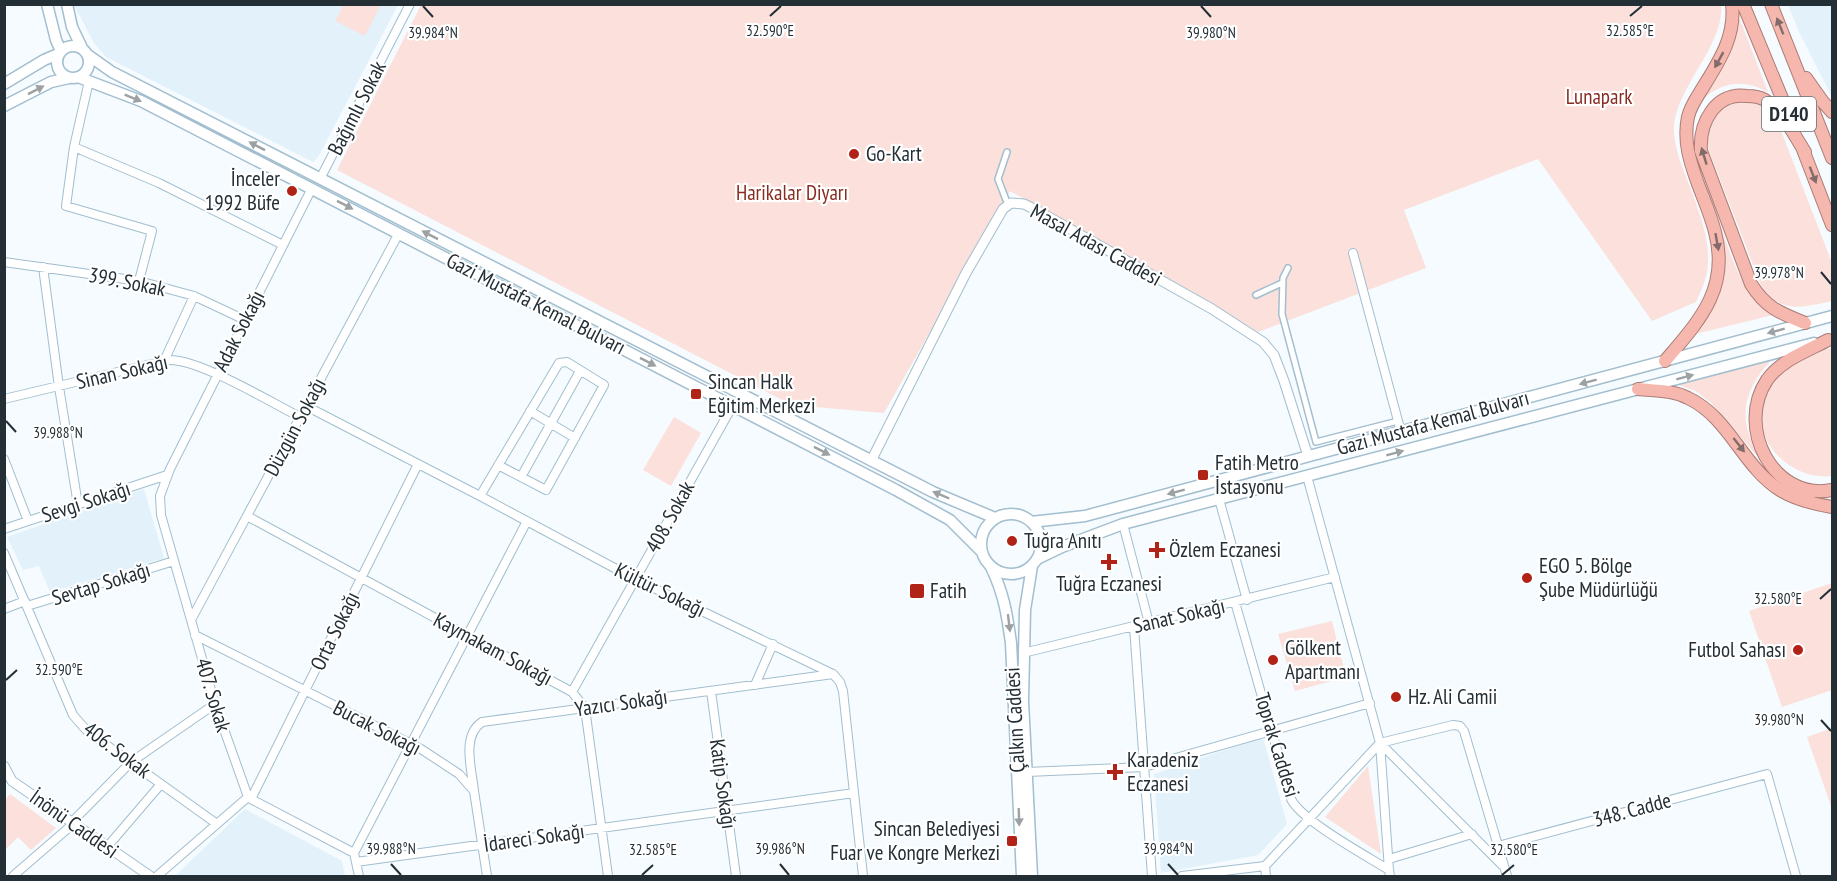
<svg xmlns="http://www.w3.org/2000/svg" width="1837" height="881" font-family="'PT Sans Narrow',sans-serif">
	<rect width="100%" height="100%" fill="#f5fbfe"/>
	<path fill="#e2f1fa" d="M74,5H398L318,157L313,162L106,57L94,43Z
		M1788,5H1832V97L1800,34Z
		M144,489L164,558L50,592L39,566L23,570L7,537Z
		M1260,738L1264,741L1287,824L1258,855L1161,873L1154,774Z
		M245,809L342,861L345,876H175Z"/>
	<path fill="#fbe0db" d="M344,4L381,5L365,36L335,21Z
		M421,5H1721C1725,47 1671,91 1674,133C1675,150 1682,166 1688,182C1699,212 1715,248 1705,280C1703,287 1699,295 1696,302L1652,321L1538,159L1404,210L1426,268L1258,332L1010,191L884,413L792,405L337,170Z
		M1737,12L1768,92C1745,79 1723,81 1703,99Z
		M1742,100C1763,103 1769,109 1780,128L1832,263V301C1804,307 1779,315 1761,285L1709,151C1704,123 1715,108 1742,100Z
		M1721,228C1733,261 1742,294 1773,315L1691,335C1722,294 1730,281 1721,228Z
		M1832,348V476C1785,482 1739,427 1770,384C1785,364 1808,353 1832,348Z
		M1774,357C1752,380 1737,407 1751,440C1754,448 1761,457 1765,465L1710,402L1696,391L1675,384Z
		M674,417L701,433L671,486L643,470Z
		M1832,583V690L1782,707L1749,611Z
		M1332,621L1346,677L1295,691L1278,634Z
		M1832,728V809L1807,737Z
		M1368,766L1381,854L1325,817Z
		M10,794L56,828L31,850L18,837L5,850V800Z"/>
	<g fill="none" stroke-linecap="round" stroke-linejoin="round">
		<g stroke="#a2becf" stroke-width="8">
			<path id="pedestrian" d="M1007,152L998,179L1008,205
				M1288,268L1283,278L1282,314L1316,442L1398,421
				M1256,295L1282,283"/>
		</g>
		<g stroke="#a2becf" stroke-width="10">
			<path id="minor" d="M89,81L74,147L159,183L283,245
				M74,147L66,206L152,231L139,281
				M320,179L410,4
				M1353,253L1401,432
				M4,262L139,281L194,296L245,320
				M43,267L59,387L78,505
				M164,361L194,296
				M4,399L168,360C198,358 270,402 300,417
				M306,406L480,496L635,579L833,674L840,682L843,691L863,876
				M530,411L575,438
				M4,459L28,521
				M1307,476L1380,743L1389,870
				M521,477L580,371
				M480,496L559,363L567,362L604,385L546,490L498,465
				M1219,499L1247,600
				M247,516L572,692L585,708L608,876
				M1123,524L1149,623
				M4,529L167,475
				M4,553L73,715L87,731L217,824
				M1235,602L1291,799C1302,821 1365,855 1389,870L1390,876
				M27,606L174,561
				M4,609L25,601
				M191,620L399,233
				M1134,627L1152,876
				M195,635L421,749L459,774L474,791L487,876
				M1023,653L1335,577
				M755,685L773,644
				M711,691L736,876
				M572,692L733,405
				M1380,743L1453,725L1460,726L1464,731L1507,876
				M1380,743L1502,865
				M1027,772L1144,767L1370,703
				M474,791C472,770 461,736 482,722L833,674
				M249,798L354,853
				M251,799L418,464
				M72,822L131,762L215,704
				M1498,846L1767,774L1796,876
				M107,847L161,784
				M1389,859L1472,834
				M356,862L854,793
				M13,876L73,824
				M157,876L248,797L215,704L161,515L160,496L170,469L312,188
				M359,876L354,853L527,521
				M1182,876L1265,866
				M1266,876L1265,866L1380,743"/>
		</g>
		<g stroke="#a2becf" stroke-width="11">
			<path id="tertiary" d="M871,461L966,273L1003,209L1011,203L1024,204L1038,211L1212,309L1263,342L1274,355L1284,381L1308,456
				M4,766L12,781L150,876"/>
		</g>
		<g stroke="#a2becf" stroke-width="13">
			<path id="secondary" d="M47,4L56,40L61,51
				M67,4L72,27L82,48
				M57 62a16 16 0 1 1 32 0a16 16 0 1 1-32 0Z
				M88,55L112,72L933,492L995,518
				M78,77L141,101L896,490L950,520L981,551
				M4,84L44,60L58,54
				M4,106L51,82L69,78
				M981 544a30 30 0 1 1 60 0a30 30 0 1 1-60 0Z
				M1031,522L1085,516L1832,316
				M1037,559L1062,547L1123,524L1814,343
				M1032,566L1025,610L1023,701L1032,876
				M991,567C1004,594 1007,614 1011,643L1022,876"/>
		</g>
		<g stroke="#ab7c76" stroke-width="14">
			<path id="trunk" d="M1743,4L1793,125
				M1771,4L1832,158
				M1806,78L1823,102L1832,112
				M1802,147L1832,225
				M1805,152C1794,135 1783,111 1765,100C1760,97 1754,96 1747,96C1715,92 1699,123 1701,151L1751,284C1766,308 1780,313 1805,323
				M1828,340C1807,351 1781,360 1767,380C1735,428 1774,501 1832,490
				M1665,361C1699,321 1730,289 1715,232C1711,216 1704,200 1698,184C1690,162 1683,141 1688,117C1690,107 1697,97 1702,89C1718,63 1736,37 1732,4
				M1638,389C1655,391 1673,390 1688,398C1729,417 1743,467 1780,490C1796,500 1814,504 1832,507"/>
		</g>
		<use href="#pedestrian" stroke="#fff" stroke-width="5"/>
		<use href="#minor" stroke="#fff" stroke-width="8"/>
		<use href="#tertiary" stroke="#fff" stroke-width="9"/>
		<use href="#secondary" stroke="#fff" stroke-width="10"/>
		<use href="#trunk" stroke="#f6b8ae" stroke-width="12"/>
	</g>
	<defs><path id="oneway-solid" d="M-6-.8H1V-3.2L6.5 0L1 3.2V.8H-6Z" transform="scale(1.5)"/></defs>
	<g fill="#826c6b">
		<use href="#oneway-solid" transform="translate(1780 26) rotate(-112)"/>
		<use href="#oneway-solid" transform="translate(1719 60) rotate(119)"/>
		<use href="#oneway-solid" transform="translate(1704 156) rotate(-107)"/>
		<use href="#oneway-solid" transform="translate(1813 175) rotate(69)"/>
		<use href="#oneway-solid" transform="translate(1717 242) rotate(80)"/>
		<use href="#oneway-solid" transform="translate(1739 445) rotate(52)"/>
	</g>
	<g fill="#9ca1a4">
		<use href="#oneway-solid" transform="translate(36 90) rotate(-27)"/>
		<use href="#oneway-solid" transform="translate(133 98) rotate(22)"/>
		<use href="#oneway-solid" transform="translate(257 146) rotate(-153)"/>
		<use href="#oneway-solid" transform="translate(345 205) rotate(27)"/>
		<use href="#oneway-solid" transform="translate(430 235) rotate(-153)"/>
		<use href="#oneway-solid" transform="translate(1776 331) rotate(165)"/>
		<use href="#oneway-solid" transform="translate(648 362) rotate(27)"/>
		<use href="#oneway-solid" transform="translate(1685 377) rotate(-15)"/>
		<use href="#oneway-solid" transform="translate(1588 382) rotate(165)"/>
		<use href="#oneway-solid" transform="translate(822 451) rotate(27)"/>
		<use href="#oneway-solid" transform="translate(1395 453) rotate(-15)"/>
		<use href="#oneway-solid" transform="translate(1176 492) rotate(165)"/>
		<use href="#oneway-solid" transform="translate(941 495) rotate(-157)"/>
		<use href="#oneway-solid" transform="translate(1009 623) rotate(83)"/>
		<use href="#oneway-solid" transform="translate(1019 817) rotate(88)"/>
	</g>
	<path fill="none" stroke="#232e35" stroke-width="2" d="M423,6L433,17M1201,6L1211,17M770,16L781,6M1630,16L1642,6M1821,272L1831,284M6,421L16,432M1820,599L1831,589M6,680L17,670M1821,720L1831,731M391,864L401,875M780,864L789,875M1168,864L1178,875M642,875L653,865M1502,875L1514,865"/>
	<g fill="#b12217" stroke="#fff" stroke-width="2">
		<circle cx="854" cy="154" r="6"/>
		<circle cx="292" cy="191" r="6"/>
		<rect x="690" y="388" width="12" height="12" rx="3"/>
		<rect x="1197" y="469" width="12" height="12" rx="3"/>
		<circle cx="1012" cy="541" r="6"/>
		<path d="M1154 541h6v6h6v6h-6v6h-6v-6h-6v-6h6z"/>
		<path d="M1106 553h6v6h6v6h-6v6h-6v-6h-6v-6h6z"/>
		<circle cx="1527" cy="578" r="6"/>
		<rect x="909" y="583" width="16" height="16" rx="3"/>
		<circle cx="1798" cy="650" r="6"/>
		<circle cx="1273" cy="660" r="6"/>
		<circle cx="1396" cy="697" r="6"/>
		<path d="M1112 763h6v6h6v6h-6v6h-6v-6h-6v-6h6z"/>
		<rect x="1006" y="835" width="12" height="12" rx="3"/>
	</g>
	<g text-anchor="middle" stroke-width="4.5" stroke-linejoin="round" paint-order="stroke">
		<rect fill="#fff" stroke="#656d72" stroke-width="1.5" x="1762" y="97" width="54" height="34" rx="4.5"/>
		<g font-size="20" font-weight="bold" fill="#232e35">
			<text x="1789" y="121">D140</text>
		</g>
		<g font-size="21" fill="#882d22" stroke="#fff">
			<text x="1599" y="104">Lunapark</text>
			<text x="792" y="200">Harikalar Diyarı</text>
		</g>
		<g font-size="21" fill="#232e35" stroke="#fff">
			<text transform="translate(357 108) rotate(-63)" y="7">Bağımlı Sokak</text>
			<text transform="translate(1096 245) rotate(29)" y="7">Masal Adası Caddesi</text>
			<text transform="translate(127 282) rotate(11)" y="7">399. Sokak</text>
			<text transform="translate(536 304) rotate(27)" y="7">Gazi Mustafa Kemal Bulvarı</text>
			<text transform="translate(239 331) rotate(-63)" y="7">Adak Sokağı</text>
			<text transform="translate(122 372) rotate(-13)" y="7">Sinan Sokağı</text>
			<text transform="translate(1433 423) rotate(-15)" y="7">Gazi Mustafa Kemal Bulvarı</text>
			<text transform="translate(295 427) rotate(-62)" y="7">Düzgün Sokağı</text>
			<text transform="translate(86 502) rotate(-18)" y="7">Sevgi Sokağı</text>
			<text transform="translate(670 517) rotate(-61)" y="7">408. Sokak</text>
			<text transform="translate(101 584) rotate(-17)" y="7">Sevtap Sokağı</text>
			<text transform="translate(660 590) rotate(26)" y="7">Kültür Sokağı</text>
			<text transform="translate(1179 616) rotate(-13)" y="7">Sanat Sokağı</text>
			<text transform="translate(335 631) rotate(-64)" y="7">Orta Sokağı</text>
			<text transform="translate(493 649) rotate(28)" y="7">Kaymakam Sokağı</text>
			<text transform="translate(213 695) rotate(73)" y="7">407. Sokak</text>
			<text transform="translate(621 703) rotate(-8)" y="7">Yazıcı Sokağı</text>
			<text transform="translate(1015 720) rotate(-93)" y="7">Çalkın Caddesi</text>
			<text transform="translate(377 728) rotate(27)" y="7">Bucak Sokağı</text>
			<text transform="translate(1277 745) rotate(73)" y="7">Toprak Caddesi</text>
			<text transform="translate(117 750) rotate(37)" y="7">406. Sokak</text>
			<text transform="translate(723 784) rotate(82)" y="7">Katip Sokağı</text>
			<text transform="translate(1632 810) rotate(-15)" y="7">348. Cadde</text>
			<text transform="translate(74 824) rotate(35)" y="7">İnönü Caddesi</text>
			<text transform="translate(534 838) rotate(-8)" y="7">İdareci Sokağı</text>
		</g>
		<g font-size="21" fill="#232e35" stroke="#fff" text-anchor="start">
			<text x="866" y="161">Go-Kart</text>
			<text x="280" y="186" text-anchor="end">İnceler<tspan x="280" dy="24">1992 Büfe</tspan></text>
			<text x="708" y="389">Sincan Halk<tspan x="708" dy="24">Eğitim Merkezi</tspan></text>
			<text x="1215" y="470">Fatih Metro<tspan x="1215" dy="24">İstasyonu</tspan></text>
			<text x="1024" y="548">Tuğra Anıtı</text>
			<text x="1169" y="557">Özlem Eczanesi</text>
			<text x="1539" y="573">EGO 5. Bölge<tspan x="1539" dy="24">Şube Müdürlüğü</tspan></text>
			<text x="1109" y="591" text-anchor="middle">Tuğra Eczanesi</text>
			<text x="930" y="598">Fatih</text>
			<text x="1285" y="655">Gölkent<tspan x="1285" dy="24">Apartmanı</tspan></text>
			<text x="1786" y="657" text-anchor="end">Futbol Sahası</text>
			<text x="1408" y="704">Hz. Ali Camii</text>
			<text x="1127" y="767">Karadeniz<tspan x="1127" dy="24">Eczanesi</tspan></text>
			<text x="1000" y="836" text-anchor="end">Sincan Belediyesi<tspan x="1000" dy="24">Fuar ve Kongre Merkezi</tspan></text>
		</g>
	</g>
	<g font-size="15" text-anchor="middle" fill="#232e35" stroke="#fff" stroke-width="4.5" stroke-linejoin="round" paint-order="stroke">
		<text x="770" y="36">32.590°E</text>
		<text x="1630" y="36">32.585°E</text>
		<text x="1211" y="38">39.980°N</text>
		<text x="433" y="38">39.984°N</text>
		<text x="1779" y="278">39.978°N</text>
		<text x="58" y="438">39.988°N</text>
		<text x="1778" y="604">32.580°E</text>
		<text x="59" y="675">32.590°E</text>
		<text x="1779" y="725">39.980°N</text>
		<text x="391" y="854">39.988°N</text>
		<text x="780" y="854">39.986°N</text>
		<text x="1168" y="854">39.984°N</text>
		<text x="653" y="855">32.585°E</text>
		<text x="1514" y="855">32.580°E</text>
	</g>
	<rect width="1837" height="881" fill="none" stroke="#232e35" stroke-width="12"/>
</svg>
